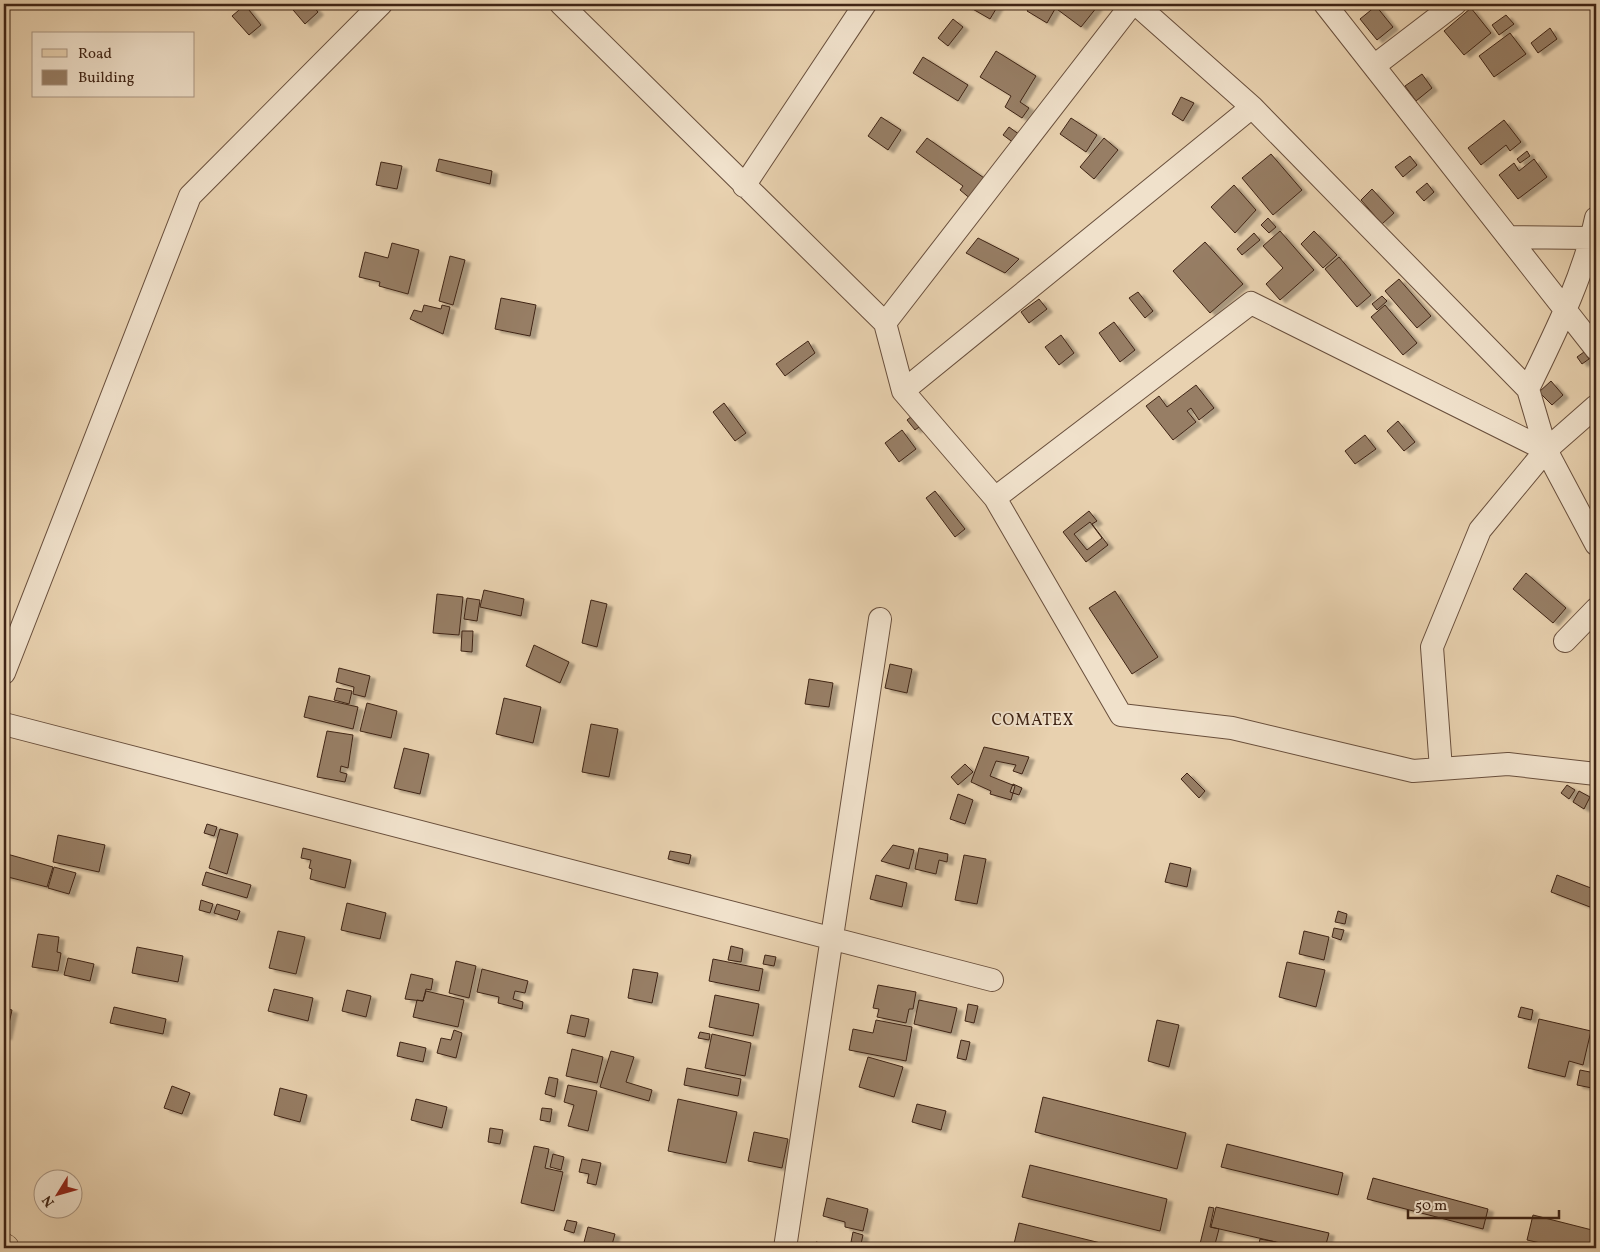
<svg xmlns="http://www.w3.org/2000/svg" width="1600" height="1252" font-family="Vollkorn,serif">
	<defs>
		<filter id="shadow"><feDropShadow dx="5.5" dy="3" stdDeviation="1" flood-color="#0004"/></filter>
	</defs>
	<rect width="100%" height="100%" fill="#e8d1af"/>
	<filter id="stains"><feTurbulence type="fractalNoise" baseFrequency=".004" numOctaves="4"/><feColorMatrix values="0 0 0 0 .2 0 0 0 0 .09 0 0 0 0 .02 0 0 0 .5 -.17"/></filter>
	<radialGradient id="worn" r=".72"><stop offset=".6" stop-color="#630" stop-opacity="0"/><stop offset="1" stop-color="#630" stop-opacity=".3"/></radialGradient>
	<path fill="#977e65" stroke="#3f2415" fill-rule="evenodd" filter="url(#shadow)" d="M288,4H311L318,12L305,24Z
		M964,4H999L990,19Z
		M1032,4H1046L1055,9L1047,23L1027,11Z
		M1050,4H1093L1097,7L1081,27Z
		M245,5L261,25L249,35L232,16Z
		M1376,6L1393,27L1377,40L1360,19Z
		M1471,8L1491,33L1464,55L1444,31Z
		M1506,15L1514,24L1499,35L1492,25Z
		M953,19L963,27L948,46L938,38Z
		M1550,28L1557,39L1538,53L1531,43Z
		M1510,33L1526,54L1494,77L1479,56Z
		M996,51L1036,76L1020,102L1029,108L1022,118L1005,107L1011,96L980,77Z
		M923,57L968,85L958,101L913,73Z
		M1422,74L1432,88L1416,101L1405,86Z
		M1181,97L1194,103L1183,121L1172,114Z
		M881,117L901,130L888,150L868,136Z
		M1071,118L1097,135L1086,152L1060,134Z
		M1504,120L1521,142L1510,151L1506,145L1481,165L1468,148Z
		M1009,127L1020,135L1014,143L1003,135Z
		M927,138L987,180L972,200L960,190L963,186L916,152Z
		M1104,138L1118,150L1094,179L1080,167Z
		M1527,151L1530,156L1520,163L1517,159Z
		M1271,154L1302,190L1273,215L1242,178Z
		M1410,156L1417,165L1403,177L1395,167Z
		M439,159L492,171L490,184L436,171Z
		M1534,159L1547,177L1518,199L1499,175L1514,163L1519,171Z
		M381,162L402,166L397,189L376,185Z
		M1427,183L1434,192L1424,201L1416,192Z
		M1234,185L1256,210L1235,233L1211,207Z
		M1372,189L1394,213L1382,224L1361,200Z
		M1268,218L1276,227L1269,233L1261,225Z
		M1280,231L1314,270L1280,300L1266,284L1283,268L1263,246Z
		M1314,231L1337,255L1323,268L1301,244Z
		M1254,233L1260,240L1242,255L1237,249Z
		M978,238L1019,259L1005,273L966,253Z
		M1205,242L1243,284L1210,313L1173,271Z
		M392,243L419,250L408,294L379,286L380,282L359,277L365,252L388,258Z
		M450,256L465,260L453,305L439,301Z
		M1339,257L1371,295L1357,307L1325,269Z
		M1399,279L1431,316L1417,328L1385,291Z
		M1138,292L1153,311L1145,318L1129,298Z
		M1382,296L1387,301L1377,310L1372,304Z
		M501,298L536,305L530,336L495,329Z
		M1039,299L1047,309L1029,323L1021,312Z
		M424,305L441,309L442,305L450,307L443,334L410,319L414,310L422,312Z
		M1385,305L1417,343L1403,355L1371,317Z
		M1114,322L1135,350L1120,362L1099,333Z
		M1061,335L1074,353L1059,365L1045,347Z
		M808,341L815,353L785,376L776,364Z
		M1584,352L1589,359L1582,364L1577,357Z
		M1551,381L1563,395L1552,405L1539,392Z
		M1196,385L1214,408L1199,420L1191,408L1187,411L1196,422L1173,440L1146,406L1159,396L1167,407Z
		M724,403L746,433L735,441L713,412Z
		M917,412L926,422L915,430L907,420Z
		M1398,421L1415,442L1404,451L1387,431Z
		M902,430L916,449L899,462L885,443Z
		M1365,435L1376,449L1355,464L1345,451Z
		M935,491L965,529L955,537L926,498Z
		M1089,511L1097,521L1092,524L1108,545L1086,562L1063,532ZM1090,522L1102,538L1087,550L1074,534Z
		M1526,573L1566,608L1553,623L1513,589Z
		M484,590L524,599L521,616L480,607Z
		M1115,591L1158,657L1132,674L1089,608Z
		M437,594L463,597L459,635L433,633Z
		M467,598L480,600L477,621L464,619Z
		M591,600L607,604L597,647L582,643Z
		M462,631H473L472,652L461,651Z
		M534,645L569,662L560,683L526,666Z
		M890,664L912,669L907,693L885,688Z
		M339,668L370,676L365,697L353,694L354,687L336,682Z
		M809,679L833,683L829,707L805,704Z
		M337,688L352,691L349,704L334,700Z
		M309,696L358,707L353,729L304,717Z
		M504,698L541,707L533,743L496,734Z
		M367,703L397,711L391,738L360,731Z
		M591,724L618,729L609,777L582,772Z
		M327,731L353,735L348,768L341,766L340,772L347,774L345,782L317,777Z
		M984,747L1029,757L1022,774L1013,771L1016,765L996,761L990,776L1015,786L1011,800L990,794L991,791L971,782Z
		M404,748L429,754L420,794L394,788Z
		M965,764L973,772L958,785L951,777Z
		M1187,773L1205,791L1199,798L1181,779Z
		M1013,784L1022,788L1019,795L1010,792Z
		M1567,785L1575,790L1569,799L1561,793Z
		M1579,791L1590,797L1584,809L1573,802Z
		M958,794L973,800L965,824L950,819Z
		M207,824L217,827L214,836L204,833Z
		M220,829L238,834L227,874L209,868Z
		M58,835L105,845L99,872L53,862Z
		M893,845L914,850L909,869L881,861Z
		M303,848L351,860L345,888L310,879L312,869L309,868L311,860L301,858Z
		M919,848L948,854L947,862L939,860L936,874L915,869Z
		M670,851L691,855L689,864L668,859Z
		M7,854L53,867L47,887L4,876Z
		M964,855L986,859L977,904L955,900Z
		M1170,863L1191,868L1187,887L1165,882Z
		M54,867L76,873L69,894L48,888Z
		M206,872L251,885L247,898L202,885Z
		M876,875L907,883L902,907L870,899Z
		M1557,875L1596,890L1590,907L1551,892Z
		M201,900L213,904L210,913L199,910Z
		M347,903L386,913L380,939L341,930Z
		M217,904L240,911L237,920L214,913Z
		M1338,911L1347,914L1345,924L1335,922Z
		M1334,928L1344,930L1341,940L1332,937Z
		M278,931L305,937L296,974L269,968Z
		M1304,931L1329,937L1324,960L1299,954Z
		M38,934L59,937L57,952L61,953L58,971L32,967Z
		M731,946L743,949L741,962L728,960Z
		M137,947L183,956L178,982L132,973Z
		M765,955L776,957L774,966L763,964Z
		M68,958L94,964L90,981L64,975Z
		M713,959L763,969L759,991L709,981Z
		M456,961L476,966L469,998L449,993Z
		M1287,962L1325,970L1316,1007L1279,997Z
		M482,969L528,981L525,993L515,991L513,999L523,1002L522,1009L498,1003L499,997L477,992Z
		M633,969L658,973L652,1003L628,998Z
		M411,974L433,979L431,990L426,989L423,1001L405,999Z
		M878,985L916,992L913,1009H909L906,1023L877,1017L879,1009L873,1008Z
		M274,989L313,998L308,1021L268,1011Z
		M347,990L371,996L366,1017L342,1011Z
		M426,991L464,1000L458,1027L413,1017L417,1000L423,1001Z
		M715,995L759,1004L753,1036L709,1027Z
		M919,1000L957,1008L951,1033L914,1024Z
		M968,1004L978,1006L974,1023L965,1021Z
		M114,1007L166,1019L163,1034L110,1023Z
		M1521,1007L1533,1010L1531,1020L1518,1017Z
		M4,1008L12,1010L6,1037L4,1036Z
		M571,1015L589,1019L585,1037L567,1033Z
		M1539,1019L1591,1031L1583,1065L1569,1061L1565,1077L1528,1068Z
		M876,1020L912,1027L906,1061L849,1050L853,1029L873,1033Z
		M1157,1020L1179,1025L1169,1067L1148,1061Z
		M454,1030L462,1033L456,1058L437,1053L441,1038L451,1040Z
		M700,1032L710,1034L709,1040L698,1038Z
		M712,1034L751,1043L745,1076L705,1068Z
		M961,1040L970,1042L966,1060L957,1058Z
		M400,1042L426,1048L423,1062L397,1056Z
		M572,1049L603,1057L597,1083L566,1076Z
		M611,1051L634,1057L626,1082L652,1090L649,1101L600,1087Z
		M868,1057L903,1067L894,1097L859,1087Z
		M687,1068L741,1079L738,1096L684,1085Z
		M1580,1070L1595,1073L1592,1088L1577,1085Z
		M549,1077L558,1079L555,1097L545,1094Z
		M568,1085L597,1091L588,1131L568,1126L574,1105L564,1102Z
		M172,1086L190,1093L182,1114L164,1108Z
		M280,1088L307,1095L300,1122L274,1115Z
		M1043,1097L1186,1133L1177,1169L1035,1132Z
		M416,1099L447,1107L442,1128L411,1120Z
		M678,1099L737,1112L726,1163L668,1151Z
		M917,1104L946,1111L941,1130L912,1122Z
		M542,1108L552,1109L550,1122L540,1120Z
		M490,1128L503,1130L500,1144L488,1142Z
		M754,1132L788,1139L782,1168L748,1161Z
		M1227,1144L1343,1173L1338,1195L1221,1167Z
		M534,1146L549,1149L545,1168L563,1172L554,1211L521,1203Z
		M553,1154L564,1157L561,1170L550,1167Z
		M582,1159L601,1163L596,1185L587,1183L589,1174L579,1172Z
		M1030,1165L1167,1199L1160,1231L1022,1197Z
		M1373,1178L1488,1209L1483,1229L1367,1199Z
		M827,1198L868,1209L863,1231L845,1227V1222L823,1216Z
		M1209,1207L1214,1208L1210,1227L1219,1229L1214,1248H1199Z
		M1216,1207L1329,1233L1325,1248H1302L1211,1227Z
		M1533,1215L1596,1231V1248H1563L1527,1240Z
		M567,1220L577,1222L574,1233L564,1230Z
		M1019,1223L1121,1248H1013Z
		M588,1227L615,1234L611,1248L583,1246Z
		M853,1232L863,1235L861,1244L851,1242Z
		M1260,1239L1276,1242L1275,1248H1258Z
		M816,1242L840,1248H814Z"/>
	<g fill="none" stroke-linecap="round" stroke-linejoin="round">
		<g stroke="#694f3c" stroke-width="24">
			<path id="minor" d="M561,4L885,323L903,391L995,498L1121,715L1232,728L1413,771L1508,764L1596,774
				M1136,4L1252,107L1528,389L1546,450L1596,544
				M1325,4L1596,349
				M1374,66L1455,4
				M744,186L865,4
				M1508,237L1592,238L1596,242
				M885,323L1132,4
				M1528,389C1555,333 1583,278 1596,218
				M903,391L1252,107
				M995,498L1251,303L1546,450
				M1565,641L1596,609
				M4,673L190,196L381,4
				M4,724L992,980
				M1441,769L1432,647L1480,530L1546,450L1596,406
				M785,1248L880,619"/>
		</g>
		<g stroke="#3f2415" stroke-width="29">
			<path id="major" d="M4,1248H5"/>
		</g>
		<use href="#minor" stroke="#f0e1cb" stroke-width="22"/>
		<use href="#major" stroke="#e8d1af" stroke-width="28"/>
	</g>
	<g text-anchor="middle" stroke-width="4" stroke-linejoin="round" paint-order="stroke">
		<g font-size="16" letter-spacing="1" fill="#3f2415" stroke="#f0e1cb">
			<text x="1033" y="725">COMATEX</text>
		</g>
	</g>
	<rect width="1600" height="1252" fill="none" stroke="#e8d1af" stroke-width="20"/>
	<rect x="5" y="5" width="1590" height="1242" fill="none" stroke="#3f2415" stroke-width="2.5"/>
	<rect x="10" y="10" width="1580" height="1232" fill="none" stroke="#3f2415"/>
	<rect x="32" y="32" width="162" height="65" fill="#f0e1cb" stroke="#a99582"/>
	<rect x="42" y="49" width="25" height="8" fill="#e8d1af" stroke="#a99582"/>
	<text x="78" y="58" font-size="15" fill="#3f2415">Road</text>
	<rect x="42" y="70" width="25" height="15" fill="#977e65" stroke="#a99582"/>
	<text x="78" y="82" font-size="15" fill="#3f2415">Building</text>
	<g transform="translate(58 1194) rotate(233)"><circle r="24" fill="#f0e1cb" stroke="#a99582"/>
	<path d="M0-4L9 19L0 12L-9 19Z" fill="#8f2418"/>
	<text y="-8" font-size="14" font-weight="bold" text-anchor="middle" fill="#3f2415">N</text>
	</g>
	<path d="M1408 1210v8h151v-8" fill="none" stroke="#3f2415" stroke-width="2.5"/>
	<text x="1415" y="1210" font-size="15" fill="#3f2415" stroke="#f0e1cb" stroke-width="4" paint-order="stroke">50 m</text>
	<rect width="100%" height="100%" filter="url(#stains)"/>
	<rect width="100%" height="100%" fill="url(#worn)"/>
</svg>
